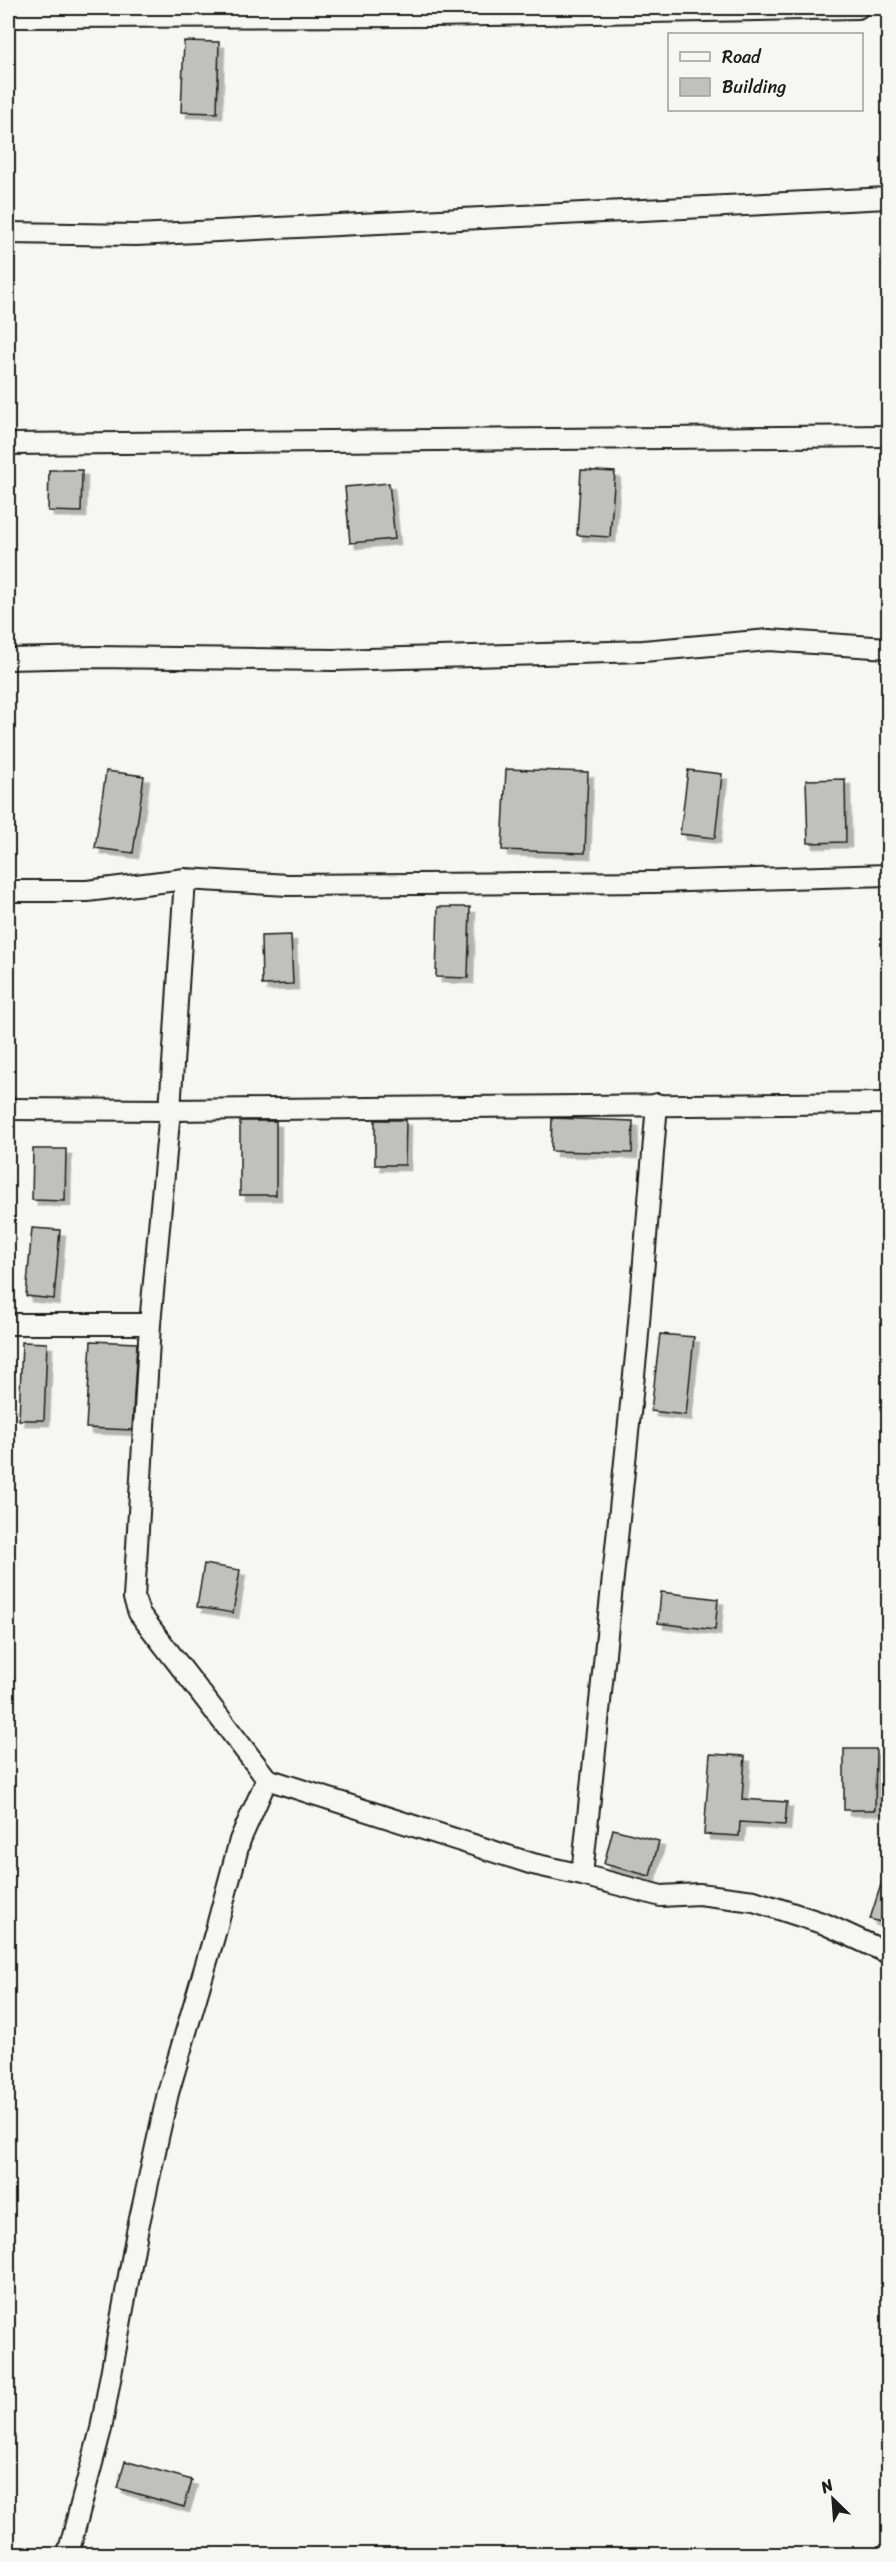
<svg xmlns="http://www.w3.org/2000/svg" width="896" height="2562" font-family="Sriracha,sans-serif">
	<defs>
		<filter id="shadow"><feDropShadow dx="5.5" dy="5.5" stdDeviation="0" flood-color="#0004"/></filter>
	</defs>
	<rect width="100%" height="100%" fill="#f6f6f2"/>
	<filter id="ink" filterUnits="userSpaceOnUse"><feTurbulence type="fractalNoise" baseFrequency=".0167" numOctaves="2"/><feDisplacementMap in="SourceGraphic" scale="12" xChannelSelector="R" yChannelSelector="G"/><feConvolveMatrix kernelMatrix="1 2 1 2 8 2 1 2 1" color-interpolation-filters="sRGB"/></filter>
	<g filter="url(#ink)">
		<path fill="#c0c0bd" stroke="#1c1c1c" stroke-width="1.5" filter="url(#shadow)" d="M184,41L219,42L217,113L181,112Z
			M49,470H82L81,512L48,511Z
			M581,470L615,472L610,537L577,535Z
			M389,483L395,539L350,543L345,487Z
			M506,769L588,772L585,853L502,850Z
			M688,770L722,774L715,838L680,834Z
			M106,771L144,776L133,853L95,848Z
			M845,779L846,842L808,843L806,780Z
			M438,907H470L468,978L436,977Z
			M291,935L293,984L262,985L261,936Z
			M552,1118L633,1121L632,1153L551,1151Z
			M375,1120H406L405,1165H375Z
			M240,1121H276V1195H240Z
			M33,1149H66L65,1201L32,1200Z
			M32,1228L60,1230L54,1299L26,1296Z
			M660,1334L694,1337L686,1415L651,1411Z
			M91,1341L137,1343L132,1430L86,1428Z
			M22,1342L47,1343L44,1420H19Z
			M204,1564L240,1570L233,1613L197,1607Z
			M661,1592L718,1599L715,1630L658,1623Z
			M844,1749H876L875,1810H844Z
			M710,1754L745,1756L742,1799L787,1802L785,1825L740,1822L739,1836L704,1834Z
			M613,1829L659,1841L650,1876L604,1864Z
			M885,1872H888V1924L870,1919Z
			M125,2461L192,2480L184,2507L117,2488Z"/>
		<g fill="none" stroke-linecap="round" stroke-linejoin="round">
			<g stroke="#1c1c1c" stroke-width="24">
				<path id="minor" d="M8,17L433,16L858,8
					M8,233L136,235L888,198
					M8,444L888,436
					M8,659L92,657L334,660L643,651L769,640L888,648
					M8,891H87L185,879L288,885L655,882L888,875
					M8,1109L170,1110L888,1103
					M8,1324H150L170,1110L185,879
					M267,1779L533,1864L582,1875L637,1346L657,1104
					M582,1875L661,1896L699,1894L754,1901L825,1924L888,1953
					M68,2554L101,2429L137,2232L168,2093L214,1937L240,1840L267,1779L139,1613L134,1598L150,1324"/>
			</g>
			<use href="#minor" stroke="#f6f6f2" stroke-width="20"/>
		</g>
	</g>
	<rect width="896" height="2562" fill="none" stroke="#f6f6f2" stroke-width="30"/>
	<rect x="15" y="15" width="866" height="2532" fill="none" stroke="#1c1c1c" stroke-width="2" filter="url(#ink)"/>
	<rect x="668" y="33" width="195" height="78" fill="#f6f6f2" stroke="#9f9f9c" stroke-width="1.5"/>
	<rect x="680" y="52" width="30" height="9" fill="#f6f6f2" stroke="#9f9f9c" stroke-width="1.5"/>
	<text x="722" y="63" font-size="18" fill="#1c1c1c">Road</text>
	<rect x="680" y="78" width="30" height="18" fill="#c0c0bd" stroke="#9f9f9c" stroke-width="1.5"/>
	<text x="722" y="93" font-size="18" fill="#1c1c1c">Building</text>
	<g transform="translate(833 2499) rotate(335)" stroke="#f6f6f2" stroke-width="4.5" paint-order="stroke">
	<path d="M0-4.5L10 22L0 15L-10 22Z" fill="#1c1c1c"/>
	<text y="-9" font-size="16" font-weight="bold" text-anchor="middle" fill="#1c1c1c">N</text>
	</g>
</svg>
